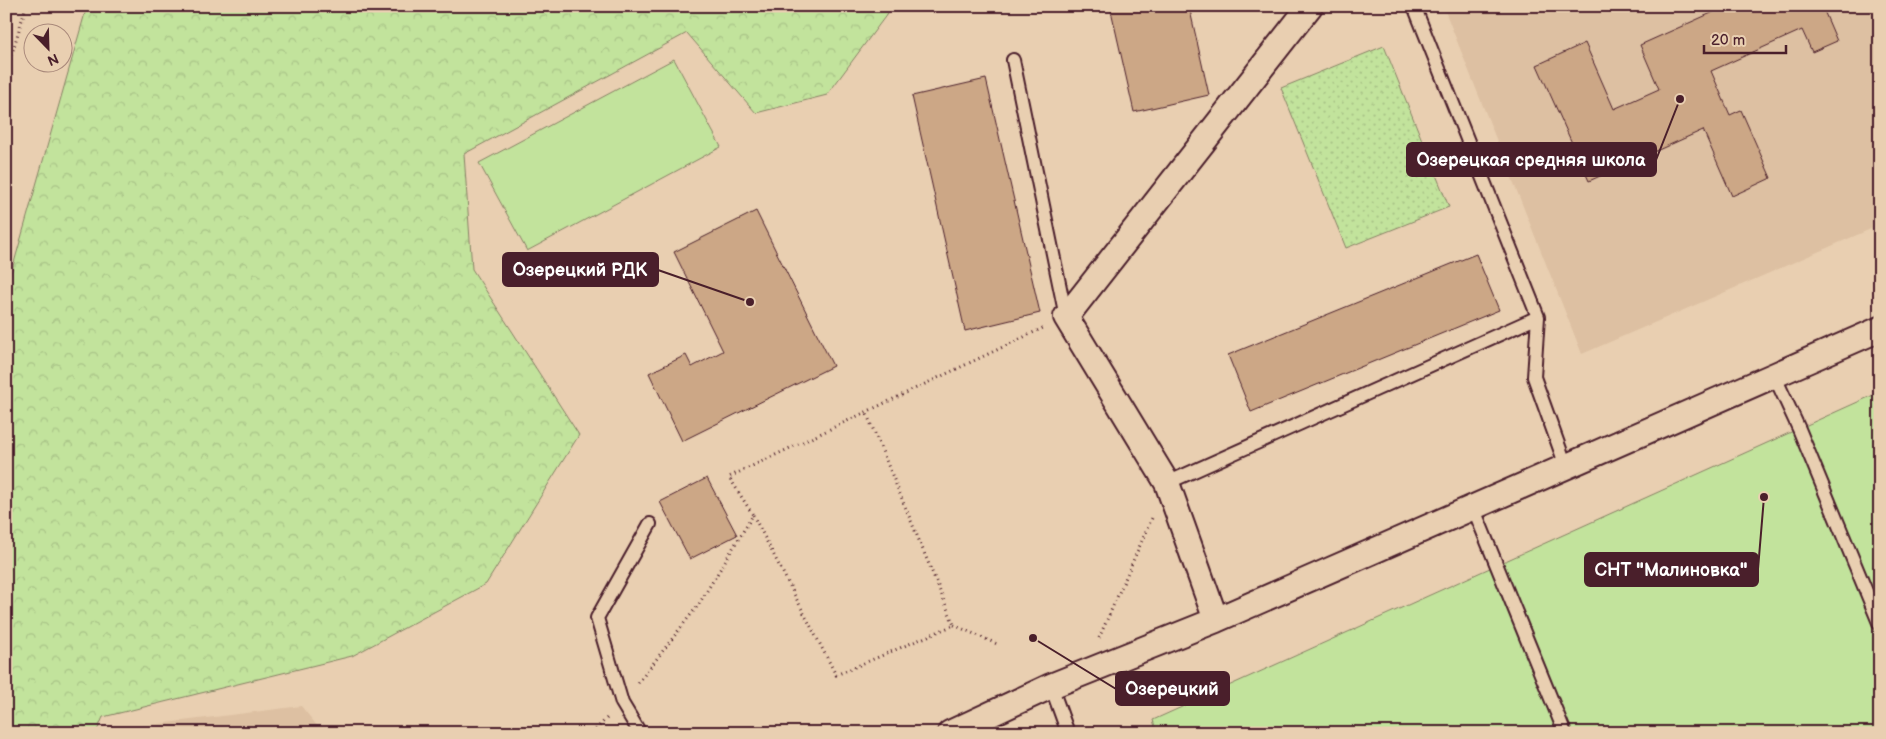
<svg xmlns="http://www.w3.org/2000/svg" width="1886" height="739" font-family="'Balsamiq Sans',sans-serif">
	<defs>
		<pattern id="forest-crowns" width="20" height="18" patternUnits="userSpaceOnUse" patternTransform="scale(1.25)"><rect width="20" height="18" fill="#c2e39c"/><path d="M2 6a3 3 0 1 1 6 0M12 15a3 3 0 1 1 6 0" fill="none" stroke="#a8c287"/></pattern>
		<pattern id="park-dots" width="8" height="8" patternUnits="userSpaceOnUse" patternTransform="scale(1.25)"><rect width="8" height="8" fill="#c2e39c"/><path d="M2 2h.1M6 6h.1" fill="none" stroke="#a8c287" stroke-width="1.8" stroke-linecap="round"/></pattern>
	</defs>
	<rect width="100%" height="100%" fill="#e9cfb1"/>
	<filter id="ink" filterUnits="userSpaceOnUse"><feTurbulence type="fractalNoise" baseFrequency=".02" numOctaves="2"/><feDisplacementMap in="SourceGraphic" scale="10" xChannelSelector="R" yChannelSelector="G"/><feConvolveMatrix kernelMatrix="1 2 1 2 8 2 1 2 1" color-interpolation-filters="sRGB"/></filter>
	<g filter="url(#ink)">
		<path fill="#ddc0a2" d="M1443,6H1880V225L1582,354Z
			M301,706L323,733H109L111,730Z"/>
		<path fill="#c2e39c" stroke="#868164" d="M674,59L721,147L527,251L479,163Z
			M1880,392V733H1157L1153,720Z"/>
		<path fill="url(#forest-crowns)" stroke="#868164" d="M87,6H893L827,95L756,113L687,33L464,154L472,269L579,435L486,584L352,656L103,717L96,733H6V291Z"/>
		<path fill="url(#park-dots)" stroke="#868164" d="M1384,46L1449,207L1346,248L1281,88Z"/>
		<path fill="#cca786" stroke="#4a1f2b" d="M1110,6H1189L1209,95L1134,112Z
			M1727,6H1822L1837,41L1812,52L1802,30L1711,71L1730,115L1741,110L1771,178L1732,196L1703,130L1589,181L1537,65L1585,43L1614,109L1659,89L1640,45Z
			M986,79L1040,313L965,331L912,96Z
			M756,211L833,366L682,441L649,373L686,355L692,367L723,351L674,252Z
			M1476,254L1499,310L1251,412L1228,355Z
			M707,478L737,535L690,559L660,502Z"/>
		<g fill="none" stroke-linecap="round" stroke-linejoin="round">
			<g stroke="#4a1f2b" stroke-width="16">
				<path id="lane" d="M1414,6L1538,317L1534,377L1566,466
					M1013,60L1066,317
					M1774,375L1799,429L1880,625
					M1167,483L1538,317
					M1473,507L1565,733
					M1051,686L1068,733
					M640,733L622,703L597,618L650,524"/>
			</g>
			<g stroke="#4a1f2b" stroke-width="28">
				<path id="street" d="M1216,620L1167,483L1066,317L1310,6
					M950,733L1051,686L1216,620L1880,329"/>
			</g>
			<path stroke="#4a1f2b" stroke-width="3" stroke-dasharray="1 4" stroke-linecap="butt" d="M6,74L26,6
				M753,515L836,675L954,625L866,412
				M954,625L997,644
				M1099,638L1152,518
				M638,683L699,604L753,515L729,477L1043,328
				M592,733L607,718"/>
			<use href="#lane" stroke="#e9cfb1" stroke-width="12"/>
			<use href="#street" stroke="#e9cfb1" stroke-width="24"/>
		</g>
	</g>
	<path fill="none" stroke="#4a1f2b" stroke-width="2" d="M1680 99L1656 160M750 302L658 270M1764 497L1758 569M1033 638L1116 689"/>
	<g fill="#4a1f2b" stroke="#e9cfb1" stroke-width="2">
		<circle cx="1680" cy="99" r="5"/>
		<circle cx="750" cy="302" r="5"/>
		<circle cx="1764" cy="497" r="5"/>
		<circle cx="1033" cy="638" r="5"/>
	</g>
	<g fill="#4a1f2b" stroke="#4a1f2b" stroke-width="2">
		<rect x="1407" y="143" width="249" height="33" rx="5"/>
		<rect x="503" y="253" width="155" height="33" rx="5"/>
		<rect x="1585" y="553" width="173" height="33" rx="5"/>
		<rect x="1116" y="672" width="113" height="33" rx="5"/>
	</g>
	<g font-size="18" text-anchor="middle" font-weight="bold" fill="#fff">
		<text x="1531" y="166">Озерецкая средняя школа</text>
		<text x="580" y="276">Озерецкий РДК</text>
		<text x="1671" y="576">СНТ "Малиновка"</text>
		<text x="1172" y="695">Озерецкий</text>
	</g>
	<rect width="1886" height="739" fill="none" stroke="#e9cfb1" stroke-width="25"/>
	<rect x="12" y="12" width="1861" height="714" fill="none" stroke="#4a1f2b" stroke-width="2" filter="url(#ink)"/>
	<g transform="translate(48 48) rotate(157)"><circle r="24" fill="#e9cfb1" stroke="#a9897b"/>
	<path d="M0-4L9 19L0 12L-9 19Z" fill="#4a1f2b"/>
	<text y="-8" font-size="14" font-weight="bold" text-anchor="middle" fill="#4a1f2b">N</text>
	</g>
	<path d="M1704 45v8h82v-8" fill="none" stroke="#4a1f2b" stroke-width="2.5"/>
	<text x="1711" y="45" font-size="15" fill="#4a1f2b" stroke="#e9cfb1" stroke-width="4" paint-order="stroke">20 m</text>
</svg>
